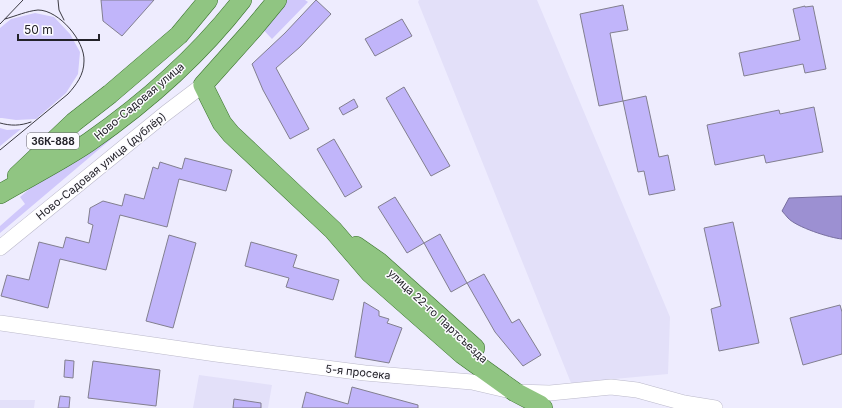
<svg xmlns="http://www.w3.org/2000/svg" width="842" height="408" font-family="Inter,sans-serif">
	<rect width="100%" height="100%" fill="#eeecfe"/>
	<path fill="#e3e0f9" d="M419,0H537L670,317L668,374L571,383L418,2Z
		M199,375L272,385L268,408H193Z
		M0,400H35L34,408H0Z"/>
	<path fill="#d0c8fb" d="M273,0H305L308,2L272,39L256,22Z
		M35,13L54,17L70,34L80,52L78,74L66,93L36,119L16,120L2,118H0V28L11,19Z
		M146,88L139,113L110,140L0,233V226L25,204L20,197Z
		M0,128L7,130L21,129L0,146Z"/>
	<path fill="#9c90d2" stroke="#786f9f" d="M842,196V239C830,238 796,227 788,218C786,216 784,213 782,211L789,198Z"/>
	<path fill="#c1b5fa" stroke="#827f8f" d="M101,0H154L122,36L103,21Z
		M316,0L331,14L300,47L276,68L309,129L290,139L263,90L252,64L285,33Z
		M623,5L628,30L610,33L623,101L599,106L580,14Z
		M805,6V7L813,6L826,69L805,73L803,64L744,76L739,53L800,40L793,9Z
		M402,19L412,36L375,56L365,39Z
		M404,87L450,166L431,176L386,98Z
		M646,96L659,157L668,155L675,190L649,195L644,171L638,172L623,101Z
		M354,99L358,107L343,115L339,108Z
		M814,107L823,152L766,163L764,155L715,165L707,125L779,110L780,114Z
		M334,139L362,187L345,197L317,149Z
		M185,158L232,170L226,191L179,179L167,227L120,215L106,270L60,259L48,308L1,296L7,275L29,280L39,242L63,248L66,237L89,243L93,225L88,223L90,208L103,201L122,206L125,194L144,199L153,167L158,169L160,162L182,169Z
		M395,197L424,243L407,253L378,207Z
		M733,222L759,343L719,351L711,309L721,306L704,228Z
		M440,234L467,283L451,292L424,243Z
		M169,235L196,243L173,328L146,321Z
		M251,242L297,255L293,267L339,280L333,300L286,287L289,278L245,266Z
		M484,274L512,323L519,319L541,355L523,366L495,332L467,283Z
		M364,302L379,311V316L389,319L387,323L402,328L389,363L355,357Z
		M840,305L842,312V354L803,365L790,318Z
		M65,360L74,361L73,378L64,377Z
		M93,361L160,370L156,406L88,398Z
		M352,387L418,405V408H302L306,392L348,404Z
		M60,396L70,397L69,408H58Z
		M234,399L261,403V408H233Z"/>
	<g fill="none" stroke-linecap="round" stroke-linejoin="round">
		<g stroke="#bbb9ca" stroke-width="16">
			<path id="minor" d="M0,248L166,113L203,85
				M0,323L216,354L365,373L472,382L515,392L550,393L611,387L637,390L684,403L715,408"/>
		</g>
		<g stroke="#3a732d" stroke-width="20">
			<path id="major" d="M277,0L253,29L203,85L222,123L231,134L333,230L370,273L462,354L515,392L540,405L543,408
				M17,176L74,122L110,94L179,35L208,0
				M0,194C29,177 61,161 89,142C145,103 200,54 242,0
				M356,246L379,262L475,348"/>
		</g>
		<use href="#minor" stroke="#fff" stroke-width="15"/>
		<use href="#major" stroke="#90c582" stroke-width="19"/>
		<path stroke="#3b3a42" stroke-width="1" d="M58,0L59,10L64,20
			M0,24L23,0
			M0,123C11,126 20,126 31,122
			M0,150L68,94C76,85 84,75 84,61C85,41 59,10 38,10C27,11 16,16 5,19"/>
	</g>
	<g text-anchor="middle" stroke-width="3" stroke-linejoin="round" paint-order="stroke">
		<rect fill="#fcfbff" stroke="#646369" stroke-width="1" x="27" y="133" width="52" height="16" rx="3"/>
		<g font-size="10" font-weight="bold" fill="#232229">
			<text x="53" y="145">36К-888</text>
		</g>
		<g font-size="11" fill="#232229" stroke="#fcfbff">
			<text transform="translate(139 101) rotate(-40)" y="4">Ново-Садовая улица</text>
			<text transform="translate(101 166) rotate(-39)" y="4">Ново-Садовая улица (дублёр)</text>
			<text transform="translate(438 316) rotate(43)" y="4">улица 22-го Партсъезда</text>
			<text transform="translate(358 372) rotate(6)" y="4">5-я просека</text>
		</g>
	</g>
	<path d="M18 34v6h81v-6" fill="none" stroke="#232229" stroke-width="2"/>
	<text x="24" y="34" font-size="12" fill="#232229" stroke="#fcfbff" stroke-width="3" paint-order="stroke">50 m</text>
</svg>
